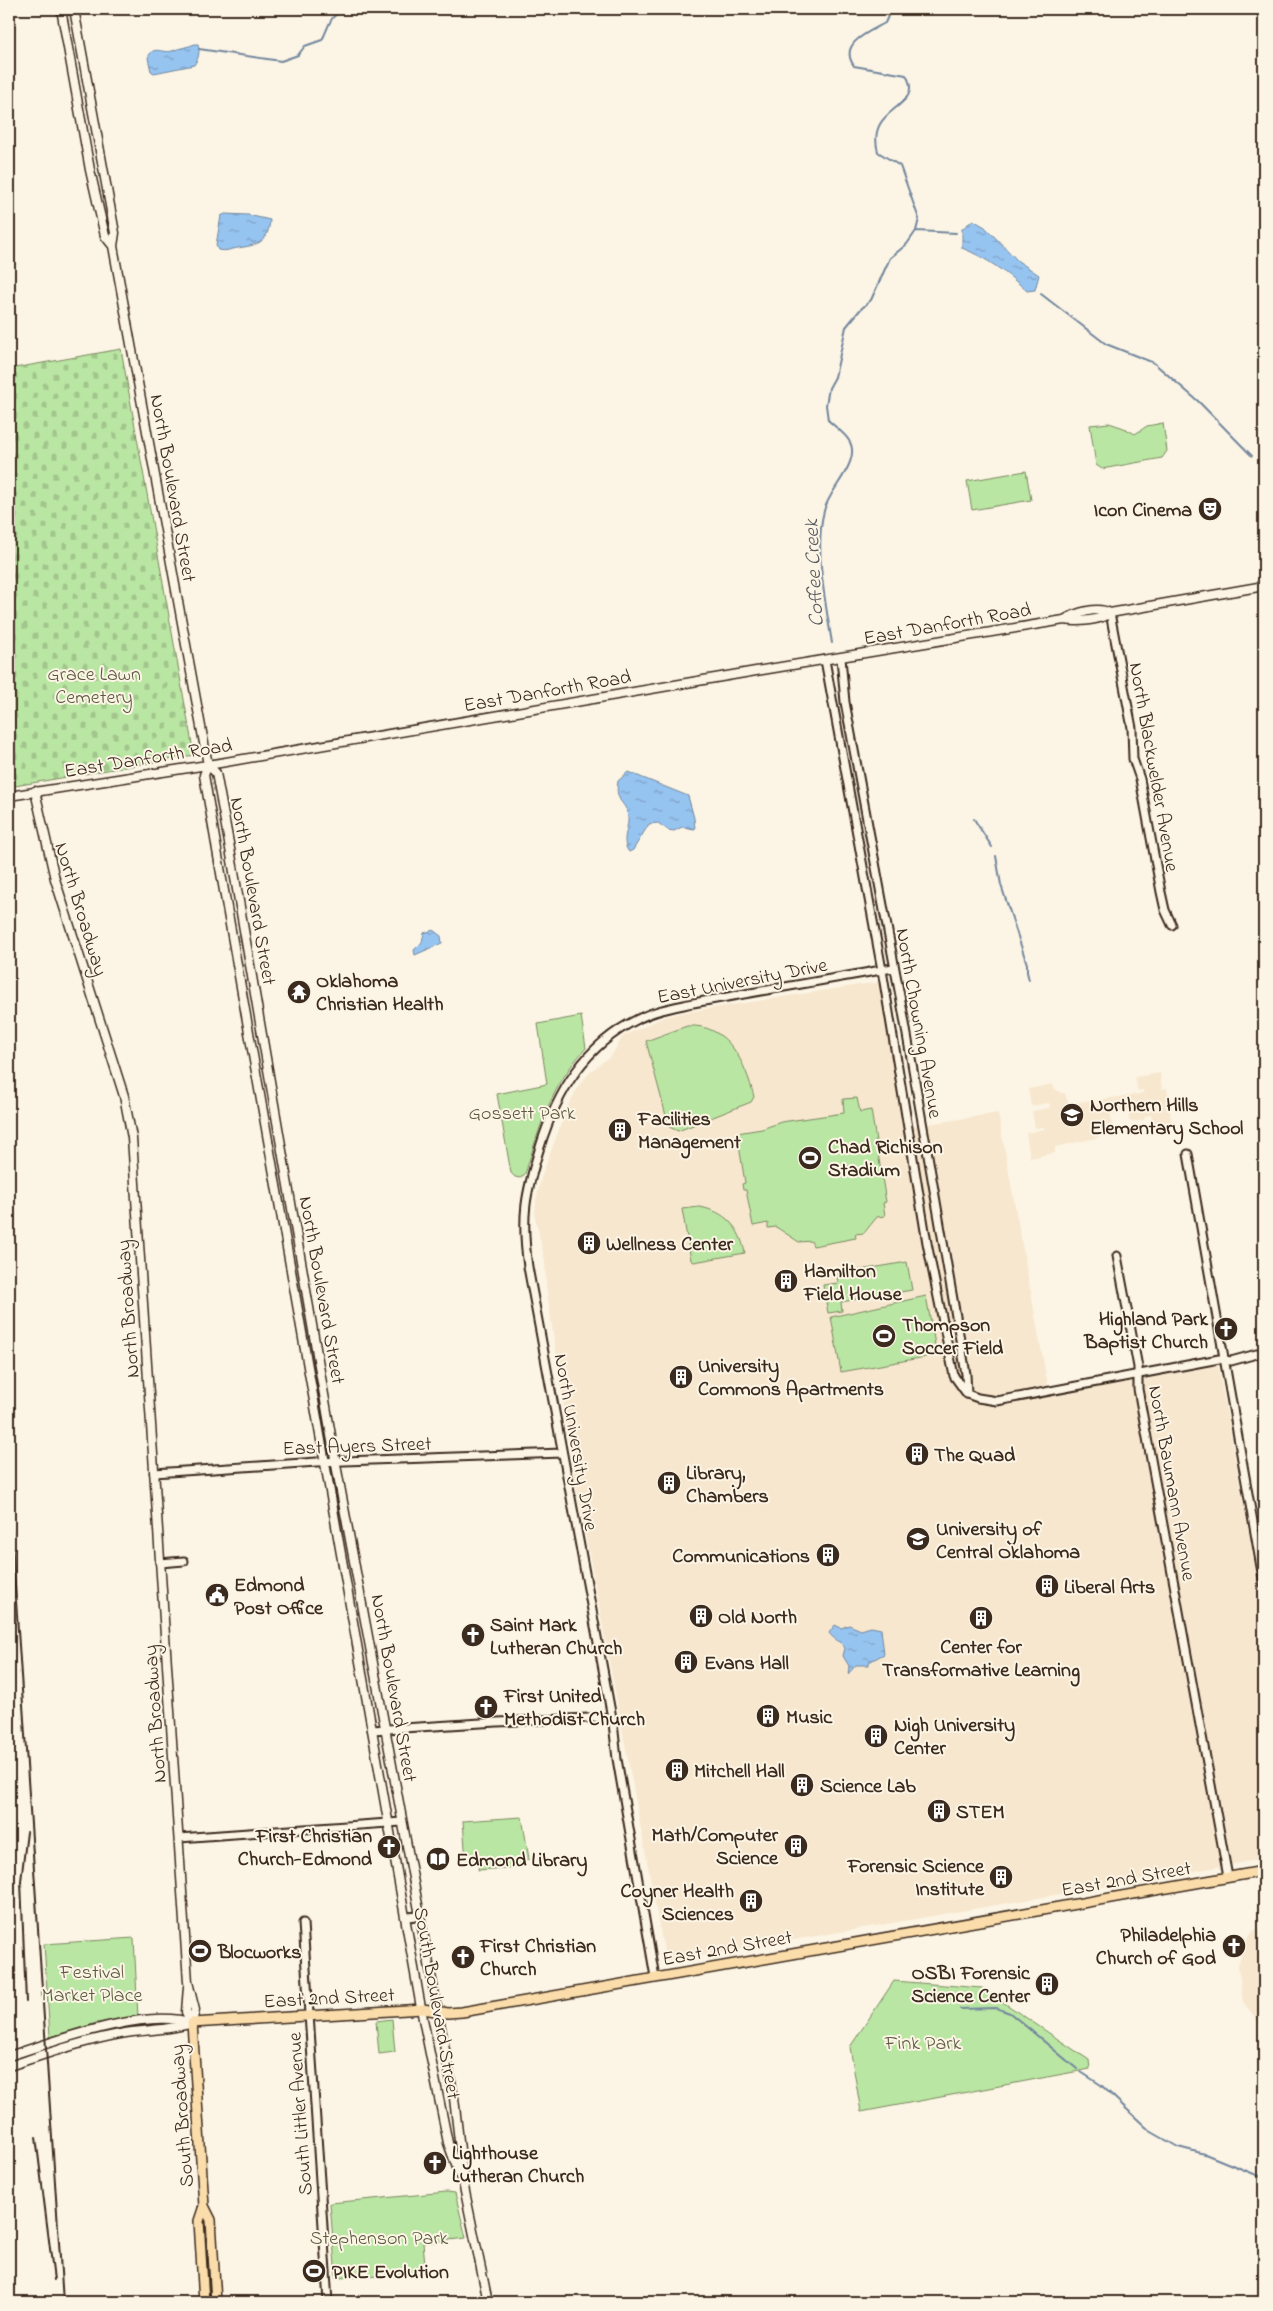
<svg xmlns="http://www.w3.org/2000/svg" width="1273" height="2311" font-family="'Indie Flower',sans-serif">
	<defs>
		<pattern id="cemetery-stones" width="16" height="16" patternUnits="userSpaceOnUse" patternTransform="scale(1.25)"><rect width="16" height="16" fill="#bae6a3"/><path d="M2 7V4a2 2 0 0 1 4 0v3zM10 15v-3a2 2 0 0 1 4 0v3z" fill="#a1c58c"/></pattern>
		<pattern id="water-ripples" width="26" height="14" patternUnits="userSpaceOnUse" patternTransform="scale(1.25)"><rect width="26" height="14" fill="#96c4f1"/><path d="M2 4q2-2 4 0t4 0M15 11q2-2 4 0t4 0" fill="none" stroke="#7c9fc3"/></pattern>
	</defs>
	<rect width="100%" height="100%" fill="#fcf5e5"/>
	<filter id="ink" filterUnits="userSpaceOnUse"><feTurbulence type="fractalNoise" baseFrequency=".02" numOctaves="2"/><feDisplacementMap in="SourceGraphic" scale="10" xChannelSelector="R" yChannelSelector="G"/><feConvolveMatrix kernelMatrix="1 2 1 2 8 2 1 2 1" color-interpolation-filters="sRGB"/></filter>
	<g filter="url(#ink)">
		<path fill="#f7e7cf" d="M879,982L903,1128L998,1113L1050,1397L1218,1365L1264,1615V1859L666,1962L572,1463L546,1285L545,1262L535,1217L536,1200L541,1178L568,1105L580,1084L591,1071L612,1055L623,1036L664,1017L686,1012Z
			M1160,1073L1162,1089L1167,1088L1170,1109L1167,1110L1170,1111L1173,1132L1155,1135L1151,1115L1146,1116L1144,1120L1132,1122L1129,1121L1128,1111L1111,1114L1113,1132L1101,1134L1097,1138L1055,1147V1153L1030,1158L1026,1133L1044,1129V1127L1035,1128L1032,1111L1049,1108L1050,1105L1049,1103L1031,1106L1028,1089L1053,1084L1054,1088L1061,1093H1065L1069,1105L1084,1101L1090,1102L1091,1105L1100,1104L1099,1100L1143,1093V1090L1138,1091L1135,1077Z
			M1264,1928V2029L1243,2002L1238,1965L1248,1936L1254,1930Z"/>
		<path fill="url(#cemetery-stones)" stroke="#7a8860" d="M121,349L194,755L9,787V369Z"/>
		<path fill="#bae6a3" stroke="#7a8860" d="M1109,423L1124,428L1135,434L1147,426L1163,423L1167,451L1162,458L1102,469L1096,465L1090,425Z
			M1026,471L1031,500L972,510L967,481Z
			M581,1016L586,1048C551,1086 540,1126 525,1174L520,1178L515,1177L511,1173L497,1094L547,1084L538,1024Z
			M687,1026C728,1023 746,1064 754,1097L751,1102L678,1131L669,1127L646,1041Z
			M857,1098L860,1112L871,1110L886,1202L883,1203L885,1216L877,1217L864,1233L855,1234L856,1238L813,1246L811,1241L799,1242L776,1227L768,1228V1223L753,1226L746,1190H743L742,1184L745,1183L737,1133L762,1129L781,1122L844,1113L843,1099Z
			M699,1207C725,1211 740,1227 745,1253L694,1262L691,1260L682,1209Z
			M907,1262L912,1290L841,1302L842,1311L828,1313L823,1285L838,1283L837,1274Z
			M926,1296L937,1355L841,1372L831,1317Z
			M522,1817L529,1859L523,1861L521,1867L478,1870L479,1863L466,1862L463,1821Z
			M134,1938L138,2018L96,2023L50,2037L44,1944Z
			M894,1981L982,1988L1089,2060L1090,2069L861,2112L850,2047Z
			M392,2019L395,2052L379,2054L376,2021Z
			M447,2192L455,2193L466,2238L423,2243L426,2274L336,2278L330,2203Z"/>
		<path fill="url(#water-ripples)" stroke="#72869d" d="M195,44H198C200,52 199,58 194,65L154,73L151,71L148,58C153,44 162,54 172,51C179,48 188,47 195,44Z
			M225,214L248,215L270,220C268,243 258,245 238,248C231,249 226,252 218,250L216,245L221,216Z
			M973,220L985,227L1018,261L1039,275L1035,290L1027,291C1007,273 987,258 962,248V229Z
			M628,772L688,796L694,818L695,829L682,827L674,831L668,830L658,823L649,824L633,850L629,852C620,841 629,829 628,817C627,801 614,804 618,781Z
			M433,930L441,936L442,943L415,955L414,950L422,942L424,933Z
			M835,1625L841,1628L849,1625L861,1630L871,1627L881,1629L884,1654L869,1662V1665H856L848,1674L849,1666L843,1656L845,1648C841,1641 834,1640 829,1633Z"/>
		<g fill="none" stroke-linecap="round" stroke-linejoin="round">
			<path stroke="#72869d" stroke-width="2" d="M199,49L281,61L298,55L305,46L322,40C331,23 328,15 348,9
				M916,231L956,233
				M1041,294L1106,344L1154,363L1199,402L1252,456
				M832,643C826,606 814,548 824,511C828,492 854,469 852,449C851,437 836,428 828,420L826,405L829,388L835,377L846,327L860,310L871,300L890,258L907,244L916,231L919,219L900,166L878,152C865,104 926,110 906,75L854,66C838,43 869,32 885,23L888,16L887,9
				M974,819L992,847
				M996,856L1001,885L1027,964V972L1029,980
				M960,2009L996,2008L1010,2013L1077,2069
				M1081,2072L1101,2085L1150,2131L1178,2147L1205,2154L1264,2178"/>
			<g stroke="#3b2a1e" stroke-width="11">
				<path id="tertiary" d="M1110,613L1132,728L1133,759L1140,779L1161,892L1165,910L1172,925
					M841,658L845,702L903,1012L966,1374L967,1394
					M825,660L882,970L927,1243L954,1376L967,1394
					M1188,1154L1264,1584
					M1117,1256L1138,1367V1389L1228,1877
					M967,1394L978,1398L997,1401L1219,1359L1231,1361L1264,1352
					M154,1473L317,1462L562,1453
					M160,1563L184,1561
					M372,1730L497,1722L612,1717
					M179,1838L402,1822
					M406,1917L419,1916
					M303,1923L328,2302
					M655,1977L617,1759L613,1723L528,1267C521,1217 525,1195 540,1147C557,1092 585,1045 638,1019C655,1010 675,1007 693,1003L893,968"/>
			</g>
			<g stroke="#3b2a1e" stroke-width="11">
				<path id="secondary" d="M61,9L90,170L105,236L113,246
					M74,9L115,233L113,246L208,765L204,775L223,885L423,2019L448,2143L464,2187L488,2302
					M1064,620C1076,613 1097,606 1110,613
					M208,765L216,773L229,843L337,1470L454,2098L463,2175
					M35,791L55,879L124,1096L132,1138L188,1982L195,2010L192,2023
					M9,796L220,763L756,671L1064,620C1078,622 1099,621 1110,613L1264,586
					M188,1987L186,2012L192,2023
					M9,2056C56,2041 145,2007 192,2023
					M9,2066C46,2054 82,2041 120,2034C144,2029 169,2031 192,2023"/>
			</g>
			<g stroke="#3b2a1e" stroke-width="12">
				<path id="primary" d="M204,2302L199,2221L204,2206
					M216,2302L211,2220L204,2206L192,2023L423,2009L448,2013L462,2012L1264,1871"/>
			</g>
			<use href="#tertiary" stroke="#fcf5e5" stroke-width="7"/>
			<use href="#secondary" stroke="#fcf5e5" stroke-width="8"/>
			<use href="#primary" stroke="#fbddab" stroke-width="9"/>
			<path stroke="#3b2a1e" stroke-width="2" d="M9,1496L63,2302
				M26,2002L21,1881L27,1832
				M36,2137L54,2280"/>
		</g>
	</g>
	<defs>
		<g id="theatre-disc" transform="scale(1.25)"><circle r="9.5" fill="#3b2a1e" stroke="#fcf5e5"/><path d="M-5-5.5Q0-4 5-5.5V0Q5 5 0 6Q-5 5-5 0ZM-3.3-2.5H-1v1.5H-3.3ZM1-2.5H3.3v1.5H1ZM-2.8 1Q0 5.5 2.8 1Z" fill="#fff"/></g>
		<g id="temple-disc" transform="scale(1.25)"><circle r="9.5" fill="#3b2a1e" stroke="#fcf5e5"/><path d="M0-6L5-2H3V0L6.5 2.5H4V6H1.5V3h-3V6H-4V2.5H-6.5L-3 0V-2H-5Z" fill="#fff"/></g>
		<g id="school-disc" transform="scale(1.25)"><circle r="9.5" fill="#3b2a1e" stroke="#fcf5e5"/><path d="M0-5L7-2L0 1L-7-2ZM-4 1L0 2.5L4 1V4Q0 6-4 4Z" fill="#fff"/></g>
		<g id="building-disc" transform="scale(1.25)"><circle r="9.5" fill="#3b2a1e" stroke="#fcf5e5"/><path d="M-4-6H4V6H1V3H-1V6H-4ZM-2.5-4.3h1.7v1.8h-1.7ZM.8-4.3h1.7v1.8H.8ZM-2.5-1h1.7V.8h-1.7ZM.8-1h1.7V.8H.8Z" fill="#fff"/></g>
		<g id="stadium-disc" transform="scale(1.25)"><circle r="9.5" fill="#3b2a1e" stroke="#fcf5e5"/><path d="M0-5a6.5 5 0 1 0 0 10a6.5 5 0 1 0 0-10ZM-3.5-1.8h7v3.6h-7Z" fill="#fff"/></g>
		<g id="church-disc" transform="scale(1.25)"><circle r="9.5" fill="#3b2a1e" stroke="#fcf5e5"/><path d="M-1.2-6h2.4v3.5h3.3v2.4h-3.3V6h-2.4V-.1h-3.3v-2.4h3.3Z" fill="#fff"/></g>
		<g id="university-disc" transform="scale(1.25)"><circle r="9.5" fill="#3b2a1e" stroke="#fcf5e5"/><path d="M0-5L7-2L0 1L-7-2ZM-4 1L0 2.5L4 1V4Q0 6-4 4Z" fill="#fff"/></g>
		<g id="civic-disc" transform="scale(1.25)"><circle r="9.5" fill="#3b2a1e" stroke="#fcf5e5"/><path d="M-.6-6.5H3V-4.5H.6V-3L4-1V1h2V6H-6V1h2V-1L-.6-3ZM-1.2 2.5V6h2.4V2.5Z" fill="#fff"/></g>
		<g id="library-disc" transform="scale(1.25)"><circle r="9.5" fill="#3b2a1e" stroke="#fcf5e5"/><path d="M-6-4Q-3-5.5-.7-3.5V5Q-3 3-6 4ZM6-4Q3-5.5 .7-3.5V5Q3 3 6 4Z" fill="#fff"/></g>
	</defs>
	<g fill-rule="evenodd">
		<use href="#theatre-disc" x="1210" y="509"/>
		<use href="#temple-disc" x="299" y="992"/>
		<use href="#school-disc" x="1072" y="1115"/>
		<use href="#building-disc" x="620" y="1130"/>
		<use href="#stadium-disc" x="810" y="1158"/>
		<use href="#building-disc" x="589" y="1243"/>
		<use href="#building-disc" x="786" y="1281"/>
		<use href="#church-disc" x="1226" y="1329"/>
		<use href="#stadium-disc" x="884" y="1336"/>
		<use href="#building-disc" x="681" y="1377"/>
		<use href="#building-disc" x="917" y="1454"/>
		<use href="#building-disc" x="669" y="1483"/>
		<use href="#university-disc" x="918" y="1539"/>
		<use href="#building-disc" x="828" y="1555"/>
		<use href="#building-disc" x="1047" y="1586"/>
		<use href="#civic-disc" x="217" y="1595"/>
		<use href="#building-disc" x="701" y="1616"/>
		<use href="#building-disc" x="981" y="1618"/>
		<use href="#church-disc" x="473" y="1635"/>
		<use href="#building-disc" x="686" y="1662"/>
		<use href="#church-disc" x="486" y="1707"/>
		<use href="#building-disc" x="768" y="1716"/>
		<use href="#building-disc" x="876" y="1736"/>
		<use href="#building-disc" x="677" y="1770"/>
		<use href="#building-disc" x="802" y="1785"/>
		<use href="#building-disc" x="939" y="1811"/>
		<use href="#building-disc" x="796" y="1846"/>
		<use href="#church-disc" x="389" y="1847"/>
		<use href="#library-disc" x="438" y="1859"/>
		<use href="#building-disc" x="1001" y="1877"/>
		<use href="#building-disc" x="751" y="1901"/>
		<use href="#church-disc" x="1234" y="1946"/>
		<use href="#stadium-disc" x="200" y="1951"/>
		<use href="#church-disc" x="463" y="1957"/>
		<use href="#building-disc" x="1047" y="1984"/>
		<use href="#church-disc" x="435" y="2163"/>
		<use href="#stadium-disc" x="314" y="2271"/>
	</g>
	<g text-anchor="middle" stroke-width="4" stroke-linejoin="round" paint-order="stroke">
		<g font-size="20" fill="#3b2a1e" stroke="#fcf5e5">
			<text transform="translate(174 488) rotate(80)" y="7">North Boulevard Street</text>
			<text transform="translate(947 623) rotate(-10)" y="7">East Danforth Road</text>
			<text transform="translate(547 690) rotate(-10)" y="7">East Danforth Road</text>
			<text transform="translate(148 757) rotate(-9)" y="7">East Danforth Road</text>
			<text transform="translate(1155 767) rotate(80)" y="7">North Blackwelder Avenue</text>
			<text transform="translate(254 891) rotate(80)" y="7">North Boulevard Street</text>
			<text transform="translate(82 909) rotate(73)" y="7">North Broadway</text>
			<text transform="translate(742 980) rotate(-11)" y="7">East University Drive</text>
			<text transform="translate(920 1023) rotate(80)" y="7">North Chowning Avenue</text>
			<text transform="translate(323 1290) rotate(80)" y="7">North Boulevard Street</text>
			<text transform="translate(127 1309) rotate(-94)" y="7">North Broadway</text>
			<text transform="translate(577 1442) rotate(80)" y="7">North University Drive</text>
			<text transform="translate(357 1445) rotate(-2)" y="7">East Ayers Street</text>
			<text transform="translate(1173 1483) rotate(80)" y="7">North Baumann Avenue</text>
			<text transform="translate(395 1688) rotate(80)" y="7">North Boulevard Street</text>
			<text transform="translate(154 1714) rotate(-94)" y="7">North Broadway</text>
			<text transform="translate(1126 1878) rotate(-10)" y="7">East 2nd Street</text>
			<text transform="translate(727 1947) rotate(-10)" y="7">East 2nd Street</text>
			<text transform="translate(329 1997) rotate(-3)" y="7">East 2nd Street</text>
			<text transform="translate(438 2003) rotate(80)" y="7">South Boulevard Street</text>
			<text transform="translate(299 2114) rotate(-94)" y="7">South Littler Avenue</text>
			<text transform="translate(181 2116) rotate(-94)" y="7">South Broadway</text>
		</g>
		<g font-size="20" font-weight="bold" fill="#3b2a1e" stroke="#fcf5e5" text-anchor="start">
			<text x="1192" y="516" text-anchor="end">Icon Cinema</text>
			<text x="316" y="987">Oklahoma<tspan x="316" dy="23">Christian Health</tspan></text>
			<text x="1090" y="1111">Northern Hills<tspan x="1090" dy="23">Elementary School</tspan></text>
			<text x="638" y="1125">Facilities<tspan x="638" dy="23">Management</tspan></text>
			<text x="828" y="1153">Chad Richison<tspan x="828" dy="23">Stadium</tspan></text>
			<text x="606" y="1250">Wellness Center</text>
			<text x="804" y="1277">Hamilton<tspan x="804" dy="23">Field House</tspan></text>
			<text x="1208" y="1325" text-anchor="end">Highland Park<tspan x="1208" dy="23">Baptist Church</tspan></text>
			<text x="902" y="1331">Thompson<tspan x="902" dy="23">Soccer Field</tspan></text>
			<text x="698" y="1372">University<tspan x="698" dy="23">Commons Apartments</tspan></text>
			<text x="934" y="1461">The Quad</text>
			<text x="686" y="1479">Library,<tspan x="686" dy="23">Chambers</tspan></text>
			<text x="936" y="1535">University of<tspan x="936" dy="23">Central Oklahoma</tspan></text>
			<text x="810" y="1562" text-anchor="end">Communications</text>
			<text x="234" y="1591">Edmond<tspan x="234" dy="23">Post Office</tspan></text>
			<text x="1064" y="1593">Liberal Arts</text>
			<text x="718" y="1623">Old North</text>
			<text x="490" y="1631">Saint Mark<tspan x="490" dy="23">Lutheran Church</tspan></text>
			<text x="981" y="1653" text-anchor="middle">Center for<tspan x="981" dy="23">Transformative Learning</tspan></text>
			<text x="704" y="1669">Evans Hall</text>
			<text x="504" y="1702">First United<tspan x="504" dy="23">Methodist Church</tspan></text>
			<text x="786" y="1723">Music</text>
			<text x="894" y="1731">Nigh University<tspan x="894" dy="23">Center</tspan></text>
			<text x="694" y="1777">Mitchell Hall</text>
			<text x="820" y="1792">Science Lab</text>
			<text x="956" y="1818">STEM</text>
			<text x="778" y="1841" text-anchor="end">Math/Computer<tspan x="778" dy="23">Science</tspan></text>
			<text x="372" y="1842" text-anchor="end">First Christian<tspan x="372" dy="23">Church-Edmond</tspan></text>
			<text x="456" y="1866">Edmond Library</text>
			<text x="984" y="1872" text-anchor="end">Forensic Science<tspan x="984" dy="23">Institute</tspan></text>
			<text x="734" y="1897" text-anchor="end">Coyner Health<tspan x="734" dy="23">Sciences</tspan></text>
			<text x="1216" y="1941" text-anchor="end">Philadelphia<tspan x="1216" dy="23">Church of God</tspan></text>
			<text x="480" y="1952">First Christian<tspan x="480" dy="23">Church</tspan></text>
			<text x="218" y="1958">Blocworks</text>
			<text x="1030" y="1979" text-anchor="end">OSBI Forensic<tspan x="1030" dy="23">Science Center</tspan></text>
			<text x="452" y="2159">Lighthouse<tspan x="452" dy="23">Lutheran Church</tspan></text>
			<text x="332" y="2278">PIKE Evolution</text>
		</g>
		<g font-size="20" fill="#5b593f" stroke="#fcf5e5">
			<text x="94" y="680">Grace Lawn<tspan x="94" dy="23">Cemetery</tspan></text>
			<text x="522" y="1119">Gossett Park</text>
			<text x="92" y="1978">Festival<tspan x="92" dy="23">Market Place</tspan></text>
			<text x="923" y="2049">Fink Park</text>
			<text x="379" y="2244">Stephenson Park</text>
		</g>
		<g font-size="21" font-style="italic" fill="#56585d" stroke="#fcf5e5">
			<text transform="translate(813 573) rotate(-93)" y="7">Coffee Creek</text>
		</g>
	</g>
	<rect width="1273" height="2311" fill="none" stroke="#fcf5e5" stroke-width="30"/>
	<rect x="15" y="15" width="1243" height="2281" fill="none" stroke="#3b2a1e" stroke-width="2" filter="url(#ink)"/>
</svg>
